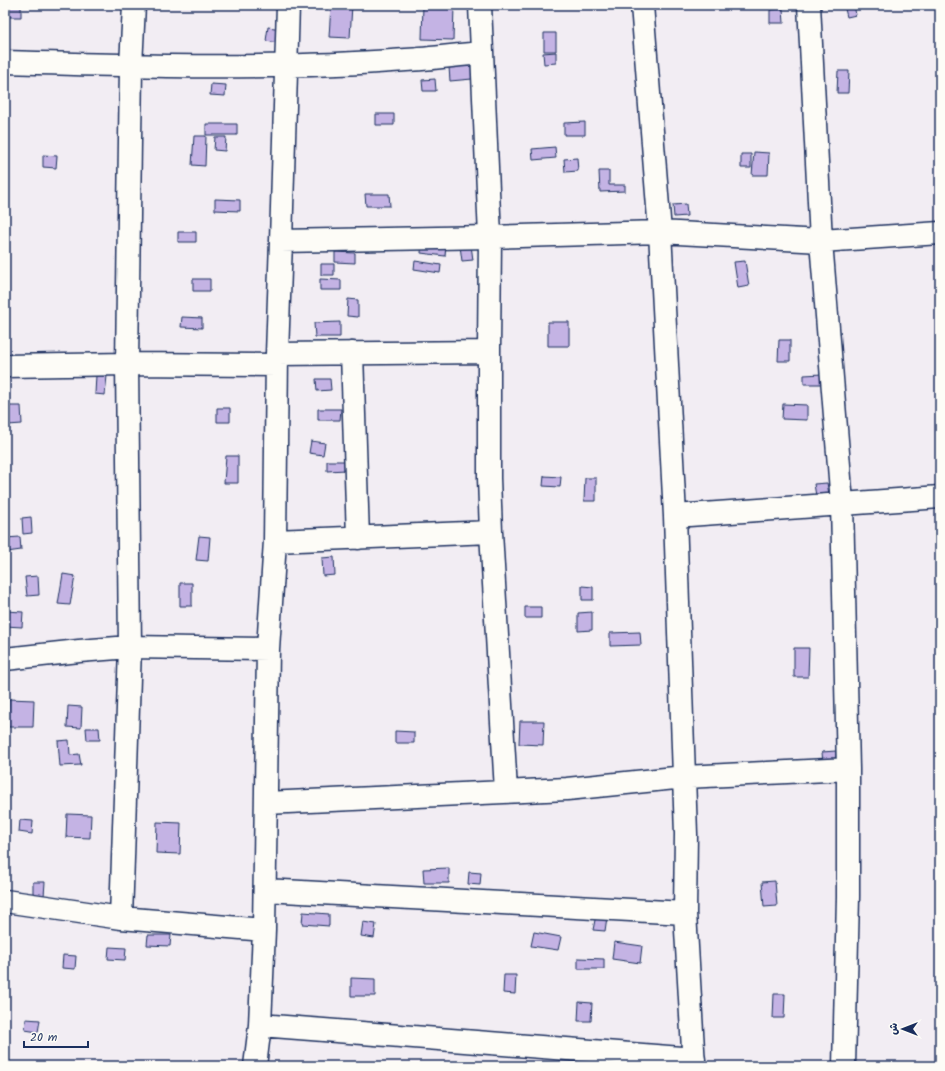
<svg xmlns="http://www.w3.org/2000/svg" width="945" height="1071" font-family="Kalam,'Playpen Sans Arabic',sans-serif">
	<rect width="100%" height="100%" fill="#f2edf3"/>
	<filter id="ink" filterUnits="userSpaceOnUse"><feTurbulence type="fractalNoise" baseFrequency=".025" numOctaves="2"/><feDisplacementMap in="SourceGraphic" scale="8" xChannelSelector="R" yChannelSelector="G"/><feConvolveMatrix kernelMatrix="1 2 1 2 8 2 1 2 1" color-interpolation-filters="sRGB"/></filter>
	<g filter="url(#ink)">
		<path fill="#c4b3e4" stroke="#1b2f5e" d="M6,5H21V17H6Z
			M331,5H352L350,38L329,37Z
			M423,5L454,6L453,40L422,39Z
			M844,5H854L856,15L847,17Z
			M783,9L784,23H770V10Z
			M268,27L281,29L278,43L266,41Z
			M544,33H556V51H544Z
			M556,52V63L544,64L543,53Z
			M472,66V79L450,81L449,67Z
			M838,71H849L848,93H837Z
			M435,79L436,91H423L422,80Z
			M211,84L226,85L225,96L210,95Z
			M376,114H394V125H376Z
			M585,122V135H564V123Z
			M206,124H237V135H206Z
			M194,136H206L205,166L192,165Z
			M215,137H226L225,151L214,150Z
			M555,147L556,158L533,160L532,149Z
			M754,152L769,153L768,175H752Z
			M741,154H751V168H741Z
			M43,155L57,156L56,168L43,167Z
			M577,158L578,171L565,172L564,159Z
			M599,171H609V185H625V191L600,192Z
			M365,194H389L390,206H366Z
			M215,199L240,200V211L215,210Z
			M686,204L687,216L674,217L673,205Z
			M178,232H196V242H178Z
			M422,242L446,244L445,256L421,253Z
			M471,245L473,260L462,261L460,246Z
			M335,252L355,253V263L335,262Z
			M415,261L441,265L440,273L414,269Z
			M745,261L749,286L738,288L734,262Z
			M321,264H334V275H321Z
			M193,279H210V291H193Z
			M320,279L341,280V290H320Z
			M348,299L358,300V317L347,316Z
			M182,317L202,318V328L181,327Z
			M340,322V337H315L314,323Z
			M548,322H569V346H548Z
			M779,340H790V361H778Z
			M822,374V384H804V375Z
			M96,375L107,376L105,395L95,394Z
			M316,379H330L331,390L317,391Z
			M783,404L807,405V420L782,419Z
			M8,406H21L22,424L8,425Z
			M217,408H230V422H217Z
			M318,409H341L340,420H318Z
			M311,441L325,443L323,455L309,453Z
			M226,456H238V483H224Z
			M327,461H345L346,470L327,471Z
			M544,476L561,477L560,487L543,486Z
			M585,478H596V501H584Z
			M827,483L829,494L816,496L814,484Z
			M31,517L32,533L23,534L22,518Z
			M199,536L210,537L208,561L196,560Z
			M20,537L21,550L7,552L5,538Z
			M334,557L335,575L323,576L322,558Z
			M63,574L75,576L70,605L58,604Z
			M38,576L39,595L27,596L25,577Z
			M180,583H192V606H180Z
			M582,586L593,587V600H582Z
			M525,607H541V618H525Z
			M5,611L23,612L22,627L5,626Z
			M592,612V630L578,631V613Z
			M640,632L641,645L610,646V633Z
			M794,648H809L808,677H794Z
			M9,699L34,700L33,727H8Z
			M68,706L82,707L81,728L67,727Z
			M520,721H544L543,745L519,744Z
			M86,728H99L100,740H87Z
			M395,731L414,732V743H395Z
			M69,740L70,755L79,754L81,765L60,766L58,741Z
			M836,751V763L823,764L822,752Z
			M67,814L91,815L90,838L66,837Z
			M20,820L33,821L32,834L19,832Z
			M157,822L181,823L180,854L156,853Z
			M449,868V883H424L423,869Z
			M469,872L481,873L480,885L468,884Z
			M775,881L777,906L764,907L762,882Z
			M33,882H45L44,896H33Z
			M303,912L329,914V926L302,924Z
			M596,915L607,917L605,931L593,930Z
			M363,922L376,924L374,938L361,936Z
			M534,932L561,937L558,950L531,946Z
			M148,935H171L170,946L147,945Z
			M614,942L642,946L640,963L612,959Z
			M109,947L126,948L125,960L108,959Z
			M63,955L76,956L75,969L62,968Z
			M578,958L604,959V969H578Z
			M504,975H516L515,994L503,993Z
			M351,978L375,979V996H351Z
			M774,994H785L784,1018H773Z
			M579,1002L592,1003L591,1021H578Z
			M26,1019L40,1020L38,1032L25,1030Z"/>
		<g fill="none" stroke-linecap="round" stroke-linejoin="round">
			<g stroke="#1b2f5e" stroke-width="25">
				<path id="minor" d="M480,5L490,237L489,352V478L491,532L506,791
					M642,5L660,232L675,516L686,834L685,913L694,1066
					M809,5L821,241L842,503L848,769V897L844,1066
					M5,62C138,66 272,70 406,60C431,59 456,55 481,53
					M281,241L490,237L660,232L821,241L940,233
					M352,353L358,538
					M277,354L489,352
					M5,366L127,364L277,365
					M675,516L940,497
					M275,541L491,532
					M5,659L79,651L130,647L268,649
					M266,803L567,789L685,777L848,769
					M265,890L685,913
					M5,901L121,918L264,930
					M121,918L130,647L127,364L131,66L134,5
					M260,1025L694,1059
					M255,1066L260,1025L264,930L268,649L275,541L277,354L281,241L288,5"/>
			</g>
			<use href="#minor" stroke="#fdfcf7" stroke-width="22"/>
		</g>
	</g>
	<rect width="945" height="1071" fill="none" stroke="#fdfcf7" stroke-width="20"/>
	<rect x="10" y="10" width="925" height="1051" fill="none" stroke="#1b2f5e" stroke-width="1.5" filter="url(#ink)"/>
	<g transform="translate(903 1029) rotate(270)" stroke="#fdfcf7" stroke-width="3" paint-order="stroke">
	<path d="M0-3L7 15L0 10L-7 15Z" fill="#1b2f5e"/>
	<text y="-6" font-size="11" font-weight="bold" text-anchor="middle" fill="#1b2f5e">ش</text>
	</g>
	<path d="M24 1041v6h64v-6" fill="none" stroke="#1b2f5e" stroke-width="2"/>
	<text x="30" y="1041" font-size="12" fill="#1b2f5e" stroke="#fdfcf7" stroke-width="3" paint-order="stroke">20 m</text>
</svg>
